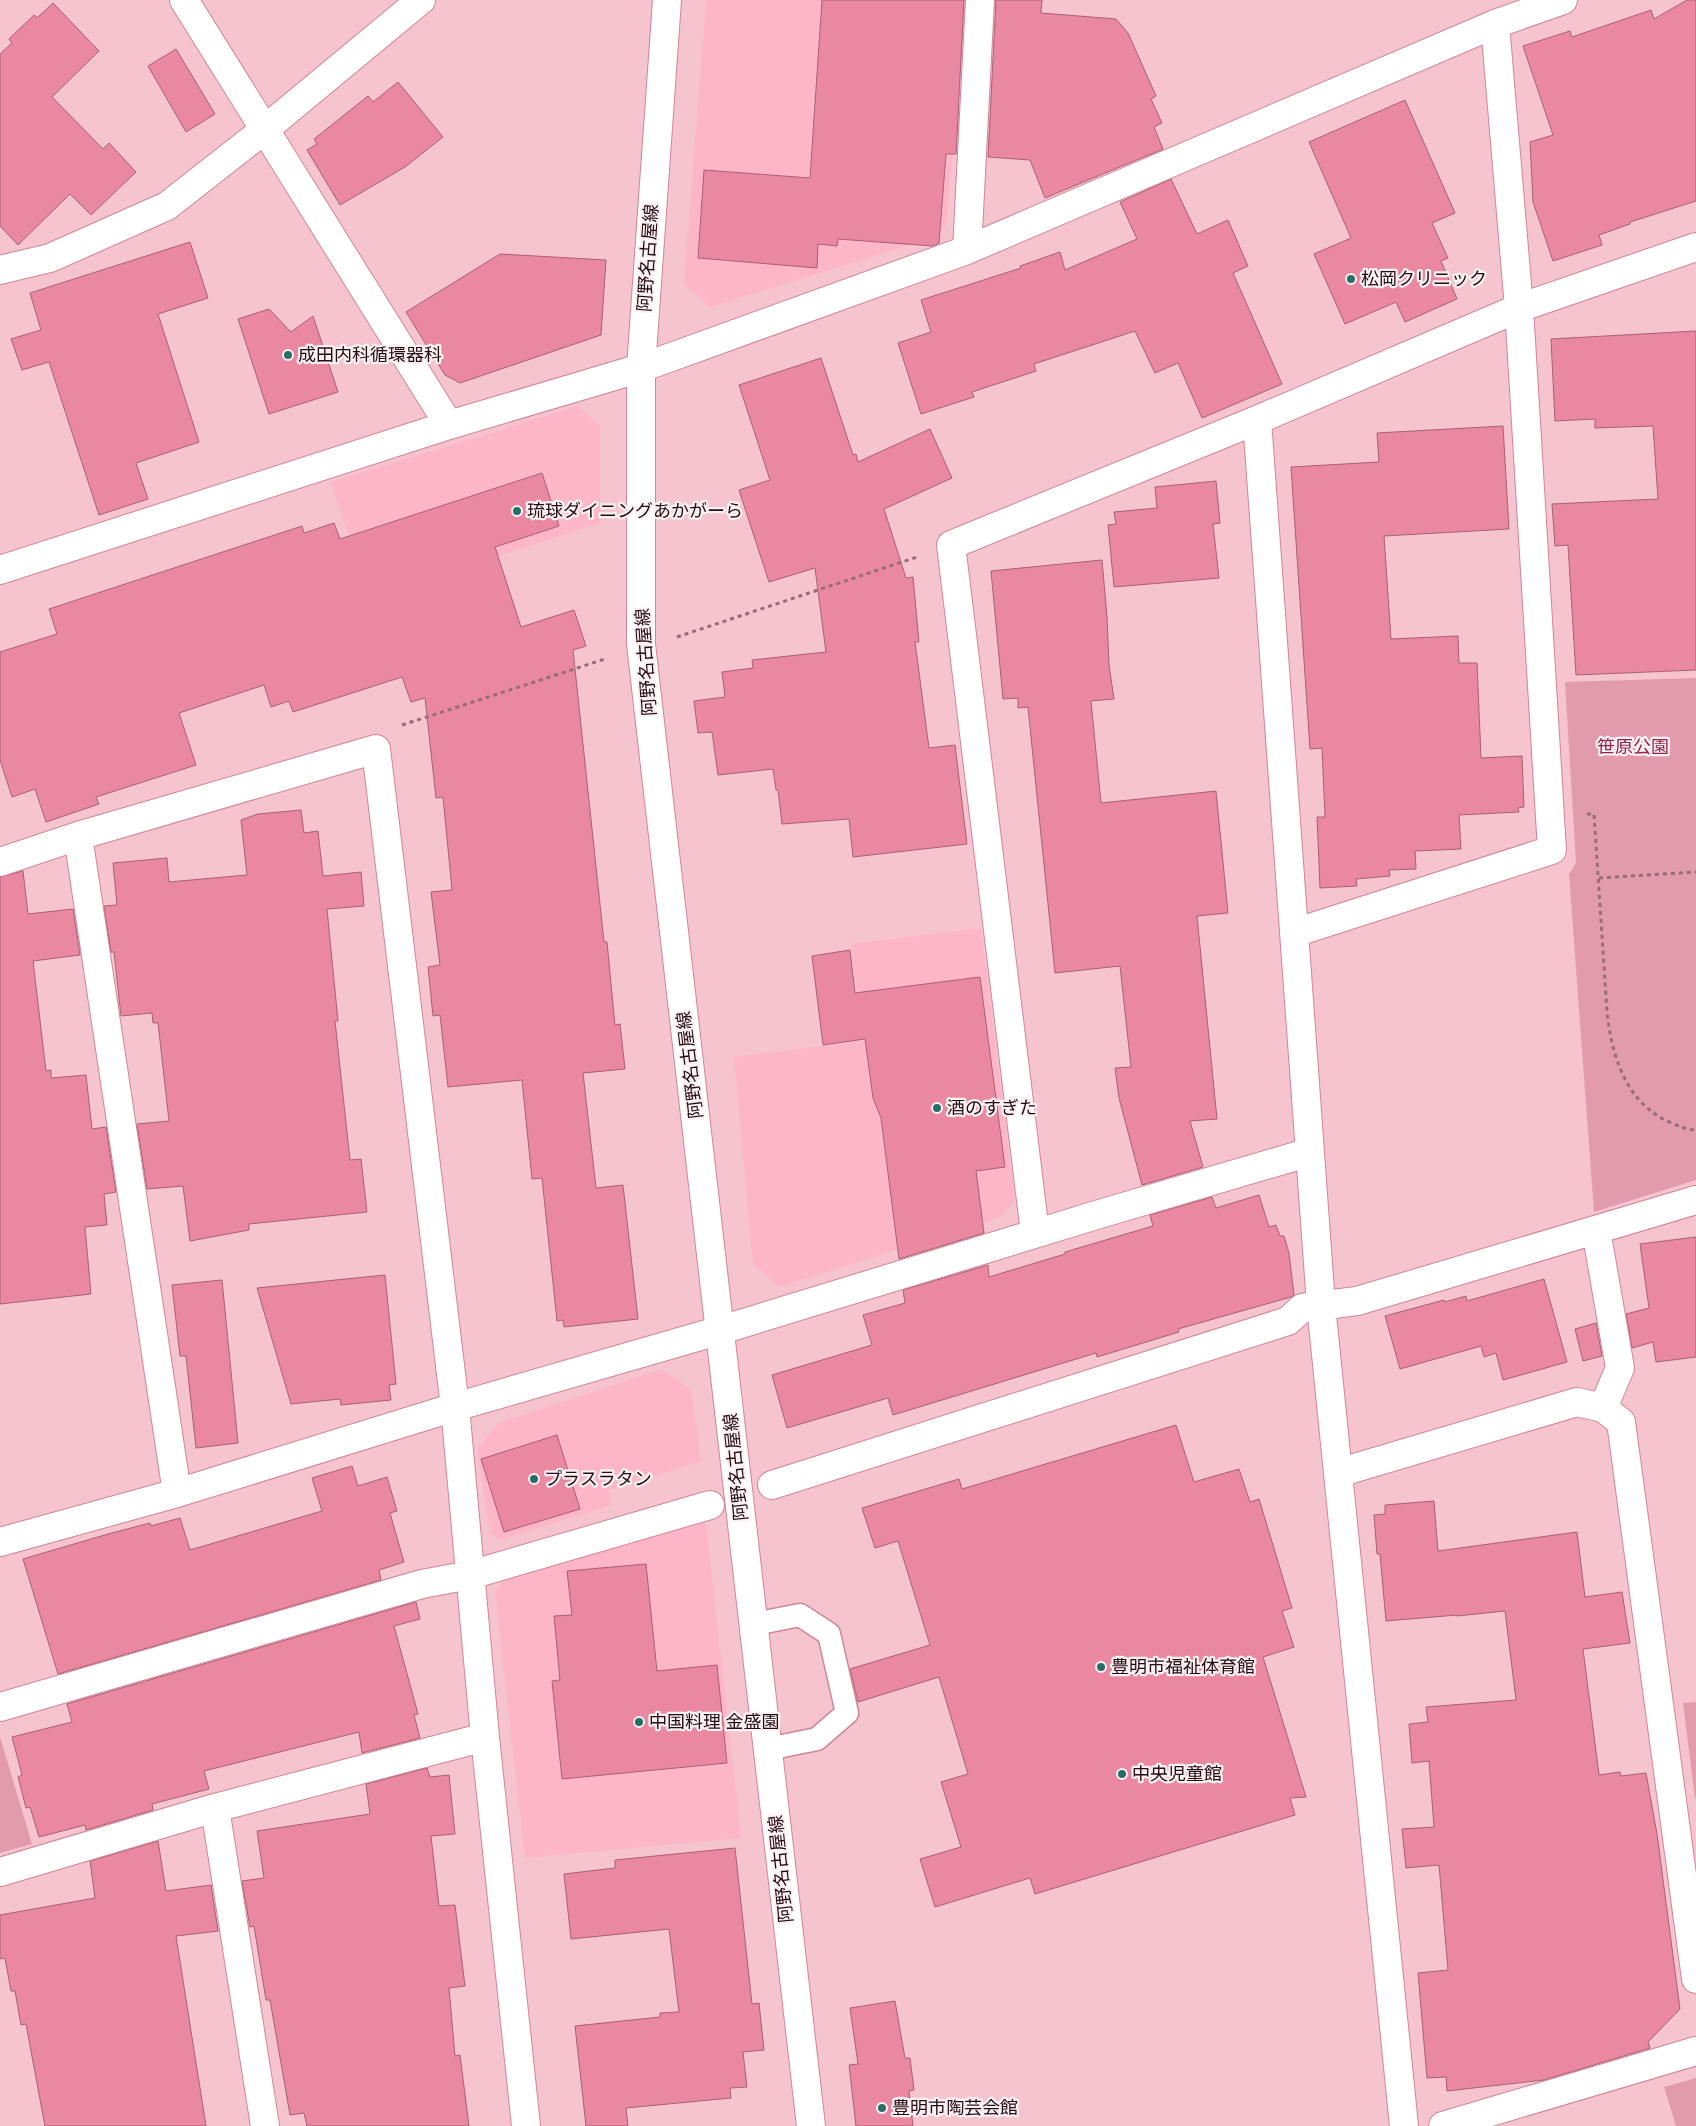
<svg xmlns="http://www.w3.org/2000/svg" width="1696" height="2126" font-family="Raleway,'Noto Sans JP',sans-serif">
	<rect width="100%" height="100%" fill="#f5c4cf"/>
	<path fill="#fdb6c7" d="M706,0H967L946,225L939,236L710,307L684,284Z
		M578,406L600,426V523L369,598L331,482Z
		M981,928L1015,1201L1000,1217L779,1287L753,1264L734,1057L863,1041L851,944Z
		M662,1369L691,1390L701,1461L609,1490L611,1505L500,1540L490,1533L477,1450L498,1423Z
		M697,1521L706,1524L741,1838L525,1858L495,1592L505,1576Z"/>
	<path fill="#e19bac" d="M1696,678V1180L1594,1212L1569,874L1576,863L1565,682Z
		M1696,1702V1798H1695L1683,1703Z
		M0,1737L32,1844L0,1853Z
		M1696,2078V2126H1676L1664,2087Z"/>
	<path fill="#ea88a2" stroke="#a86073" d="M822,0H964L956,154H946L939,243L933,246L838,239L837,246L818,244L817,268L698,258L704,170L810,178Z
		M996,0H1042L1041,13L1116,19L1128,33L1156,96L1151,99L1162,123L1154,127L1163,149L1045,198L1030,160L988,157Z
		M1687,0H1696V201L1630,222V224L1599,235L1602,245L1553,261L1533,202L1530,142L1553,135L1523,46L1570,31L1572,37L1651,10L1654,19Z
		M53,3L99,51L52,97L103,149L109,143L136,172L91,215L70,194L18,245L0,226V54L12,43L9,39L34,15L37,18Z
		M176,49L215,114L186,132L148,66Z
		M398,82L443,137L405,167L340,205L307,150L317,144L314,139L368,96L373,102Z
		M1405,100L1455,213L1432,223L1448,258L1441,261L1457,299L1405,322L1396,302L1345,324L1314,254L1351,238L1309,142Z
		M1171,179L1197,234L1228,220L1248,266L1233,273L1282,384L1202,418L1178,363L1155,373L1135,331L1034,364L1036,371L972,392L974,397L921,414L898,343L931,332L921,300L1021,268L1020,266L1060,252L1065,270L1137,239L1120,202Z
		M190,242L208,298L158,314L199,442L136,463L148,499L99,515L49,362L22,370L11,339L41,330L30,293Z
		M500,254L606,260L601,335L460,383L445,375L406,312Z
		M269,309L291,332L313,316L338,392L269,414L238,319Z
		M1696,331V670L1576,675L1568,545L1555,546L1552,504L1658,499L1653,426L1595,428V419L1555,421L1551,339Z
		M821,358L853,455L856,454L858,462L930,429L952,478L884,509L906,578L913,577L919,642H915L929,748L955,745L967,844L853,857L849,819L782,824L778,790H776L773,769L718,775L712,732L698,733L694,701L725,697L722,672L753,668L752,660L826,652L815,568L769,582L739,490L770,480L739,385Z
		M1503,426L1509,529L1384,536L1391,639L1458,636L1459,663H1477L1481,758L1522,756L1524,807L1518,808L1519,812L1459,815L1461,849L1415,851L1416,869L1389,870L1390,876L1356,879L1357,886L1320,888L1317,817H1325L1322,748L1310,749L1291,467L1379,462L1377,433Z
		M542,473L559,526L495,547L521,627L574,610L586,646L573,650L604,942H607L615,1025L620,1024L625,1069L583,1073L596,1188L623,1185L638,1319L564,1327L563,1320L557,1321L542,1178L532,1179L522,1080L448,1087L440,1015L433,1016L428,967L440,965L431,892L452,890L443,797L436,798L425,698L411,702L402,677L293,712L289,701L271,707L264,685L179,713L196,765L96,797L99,804L46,822L35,789L12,797L0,760V652L57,634L49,609L302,526L304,533L334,523L340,539Z
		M1216,481L1220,523L1213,524L1219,578L1114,587L1108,525L1116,524L1114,512L1157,508L1155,487Z
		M1102,560L1107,617L1109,665L1114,699L1091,701L1101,803L1216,791L1228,913L1197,916L1217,1119L1190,1121L1203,1167L1142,1185L1119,1098L1115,1068L1131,1067L1120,966L1055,973L1028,707L1018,708V698L1003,699L991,571Z
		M301,810L304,833L318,831L323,876L361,872L364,906L327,909L338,1021H335L350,1160L361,1159L367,1212L249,1224V1230L190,1241L183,1186L147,1189L137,1124L169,1121L158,1023H153L152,1013L121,1016L114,952H111L104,906L117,905L113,863L167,858L169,882L247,875L241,820L258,814Z
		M23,871L28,914L73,909L80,955L33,961L46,1071L51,1070V1078L86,1075L92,1129L106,1127L116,1192L104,1194L107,1225L85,1227L91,1294L0,1304V877Z
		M850,950L855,993L980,977L1005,1167L976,1171L984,1233L899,1259L881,1118L873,1098L865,1039L823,1045L812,956Z
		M1259,1195L1269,1227L1276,1225L1280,1236H1284L1289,1253L1294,1295L1291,1297L1178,1329L1179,1332L1097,1357L1096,1353L893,1415L888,1398L787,1428L772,1375L872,1345L863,1315L905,1303L903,1290L988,1265L989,1277L1065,1254V1252L1153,1226L1150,1215L1212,1197L1216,1208Z
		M1696,1237V1357L1656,1362L1653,1342L1632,1348L1626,1314L1649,1308L1640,1244Z
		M385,1275L396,1384L389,1385L391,1400L341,1405L340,1399L291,1404L257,1288Z
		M1544,1279L1567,1362L1503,1380L1496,1353L1484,1357L1481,1346L1400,1369L1385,1316L1444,1300L1445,1302L1466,1296L1467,1301Z
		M222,1280L238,1443L196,1448L186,1356H180L172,1285Z
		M1596,1323L1602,1356L1583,1361L1575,1329Z
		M1176,1425L1194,1482L1239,1469L1250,1502L1259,1499L1292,1608L1282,1611L1294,1647L1263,1657L1306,1797L1290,1798L1295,1815L1035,1894L1030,1878L935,1907L920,1859L961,1847L941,1782L968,1774L939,1677L858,1702L850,1669L930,1645L898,1541L875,1548L862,1508L959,1479L962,1489Z
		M557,1435L580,1509L504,1532L481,1459Z
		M352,1466L358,1486L387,1477L397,1511L390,1513L404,1562L379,1570L381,1580L58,1674L23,1559L108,1534L150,1523L151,1526L180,1518L190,1550L322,1511L312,1478Z
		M1434,1501L1438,1551L1577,1532L1585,1597L1622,1592L1630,1643L1583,1649L1599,1775L1620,1772L1621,1776L1646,1773L1657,1834L1680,2009L1648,2042L1650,2048L1544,2080L1447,2091L1446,2077L1427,2078L1418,1973L1448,1970L1439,1865L1406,1868L1402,1829L1434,1827L1429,1761L1412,1763L1409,1724L1428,1722L1426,1707L1516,1700L1505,1611L1457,1616V1615L1386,1621L1380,1554H1377L1374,1515L1385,1514V1505Z
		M646,1564L657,1671L717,1665L727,1763L562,1779L552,1681L560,1680L554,1616L572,1615L567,1571Z
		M416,1602L420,1619L394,1626L418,1714L414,1715L420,1738L362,1753L359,1732L204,1771L209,1789L152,1804L153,1810L86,1830L85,1825L39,1837L30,1807L26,1808L18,1777L22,1775L12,1737L72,1722L67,1704Z
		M427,1768L430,1777L449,1775L455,1834L431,1836L439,1906L455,1905L465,1986L449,1988L455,2056L460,2055L469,2126H307L304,2113L290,2115L270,2000H266L254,1926L250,1927L242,1881L264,1878L257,1831L370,1814L366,1784Z
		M158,1841L166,1891L211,1885L218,1931L176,1936L206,2126H45L26,2024L21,2025L15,1991H11L5,1958L0,1959V1915L95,1898L90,1861Z
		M735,1848L752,2004L759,2003L764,2050L743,2052L747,2087L730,2088L731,2098L626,2108L628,2126H586L575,2026L660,2017V2013L679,2012L669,1929L571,1939L564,1874L615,1868V1860Z
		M895,2001L905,2058H910L914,2090L909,2091L913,2126H856L849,2065L858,2064L850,2008Z"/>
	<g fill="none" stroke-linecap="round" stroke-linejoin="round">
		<g stroke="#d18598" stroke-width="25">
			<path id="service" d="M754,1624L800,1615L829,1634L847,1713L817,1739L768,1749"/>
		</g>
		<g stroke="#d18598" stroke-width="30">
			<path id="pedestrian" d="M1596,1230L1620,1368L1603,1408
				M772,1485L1288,1321L1302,1308L1357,1301L1696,1200
				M0,1707L422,1584L470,1575L710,1505"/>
		</g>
		<g stroke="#d18598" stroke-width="30">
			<path id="minor" d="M184,0L449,425
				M967,250L980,0
				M0,270L50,258L167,206L264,130L421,0
				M1257,420L1321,1305L1404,2126
				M0,570L449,425L641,368L967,250L1495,24L1563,0
				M78,836L177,1493
				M0,862L78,836L376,749L455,1407L485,1737L526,2126
				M1294,933L1552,850L1519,308L1495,24
				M1035,1233L951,545L1257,420L1519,308L1696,247
				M1338,1473L1577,1402L1603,1408L1621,1422L1696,1979
				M0,1542L177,1493L455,1407L721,1330L1093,1216L1310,1152
				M215,1808L265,2126
				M0,1872L215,1808L485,1737
				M1443,2126L1696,2051"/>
		</g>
		<g stroke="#d18598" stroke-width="30">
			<path id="secondary" d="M667,0L641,368V644L811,2126"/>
		</g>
		<path stroke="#946d77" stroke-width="3" stroke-dasharray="4 4" stroke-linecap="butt" d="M677,637L917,557
			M402,725L605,659
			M1587,814H1594L1607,1012C1612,1058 1627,1106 1674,1124C1682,1127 1688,1130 1696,1130
			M1599,878L1696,872"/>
		<use href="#service" stroke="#fff" stroke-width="22"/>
		<use href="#pedestrian" stroke="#fff" stroke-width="28"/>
		<use href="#minor" stroke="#fff" stroke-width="28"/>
		<use href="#secondary" stroke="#fff" stroke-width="28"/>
	</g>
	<g fill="#276f66" stroke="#faf2f3" stroke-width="2">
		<circle cx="1351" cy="279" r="5"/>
		<circle cx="288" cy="355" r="5"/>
		<circle cx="517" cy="511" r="5"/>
		<circle cx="937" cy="1108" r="5"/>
		<circle cx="534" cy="1479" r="5"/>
		<circle cx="1101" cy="1667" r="5"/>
		<circle cx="639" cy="1722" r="5"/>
		<circle cx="1122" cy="1774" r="5"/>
		<circle cx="882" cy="2108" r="5"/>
	</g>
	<g text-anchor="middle" stroke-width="4.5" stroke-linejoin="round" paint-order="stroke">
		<g font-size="18" fill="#270b14" stroke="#faf2f3">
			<text transform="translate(648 258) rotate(-86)" y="6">阿野名古屋線</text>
			<text transform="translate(646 662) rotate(-94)" y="6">阿野名古屋線</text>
			<text transform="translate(690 1065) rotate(-97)" y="6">阿野名古屋線</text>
			<text transform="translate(736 1467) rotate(-96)" y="6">阿野名古屋線</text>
			<text transform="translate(781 1869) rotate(-96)" y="6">阿野名古屋線</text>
		</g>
		<g font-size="18" fill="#270b14" stroke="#faf2f3" text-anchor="start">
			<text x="1361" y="285">松岡クリニック</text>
			<text x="298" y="361">成田内科循環器科</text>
			<text x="527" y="517">琉球ダイニングあかがーら</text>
			<text x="947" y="1114">酒のすぎた</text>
			<text x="544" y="1485">プラスラタン</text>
			<text x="1111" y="1673">豊明市福祉体育館</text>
			<text x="649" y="1728">中国料理 金盛園</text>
			<text x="1132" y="1780">中央児童館</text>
			<text x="892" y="2114">豊明市陶芸会館</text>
		</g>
		<g font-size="18" fill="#94224c" stroke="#faf2f3">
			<text x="1633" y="753">笹原公園</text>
		</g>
	</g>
</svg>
